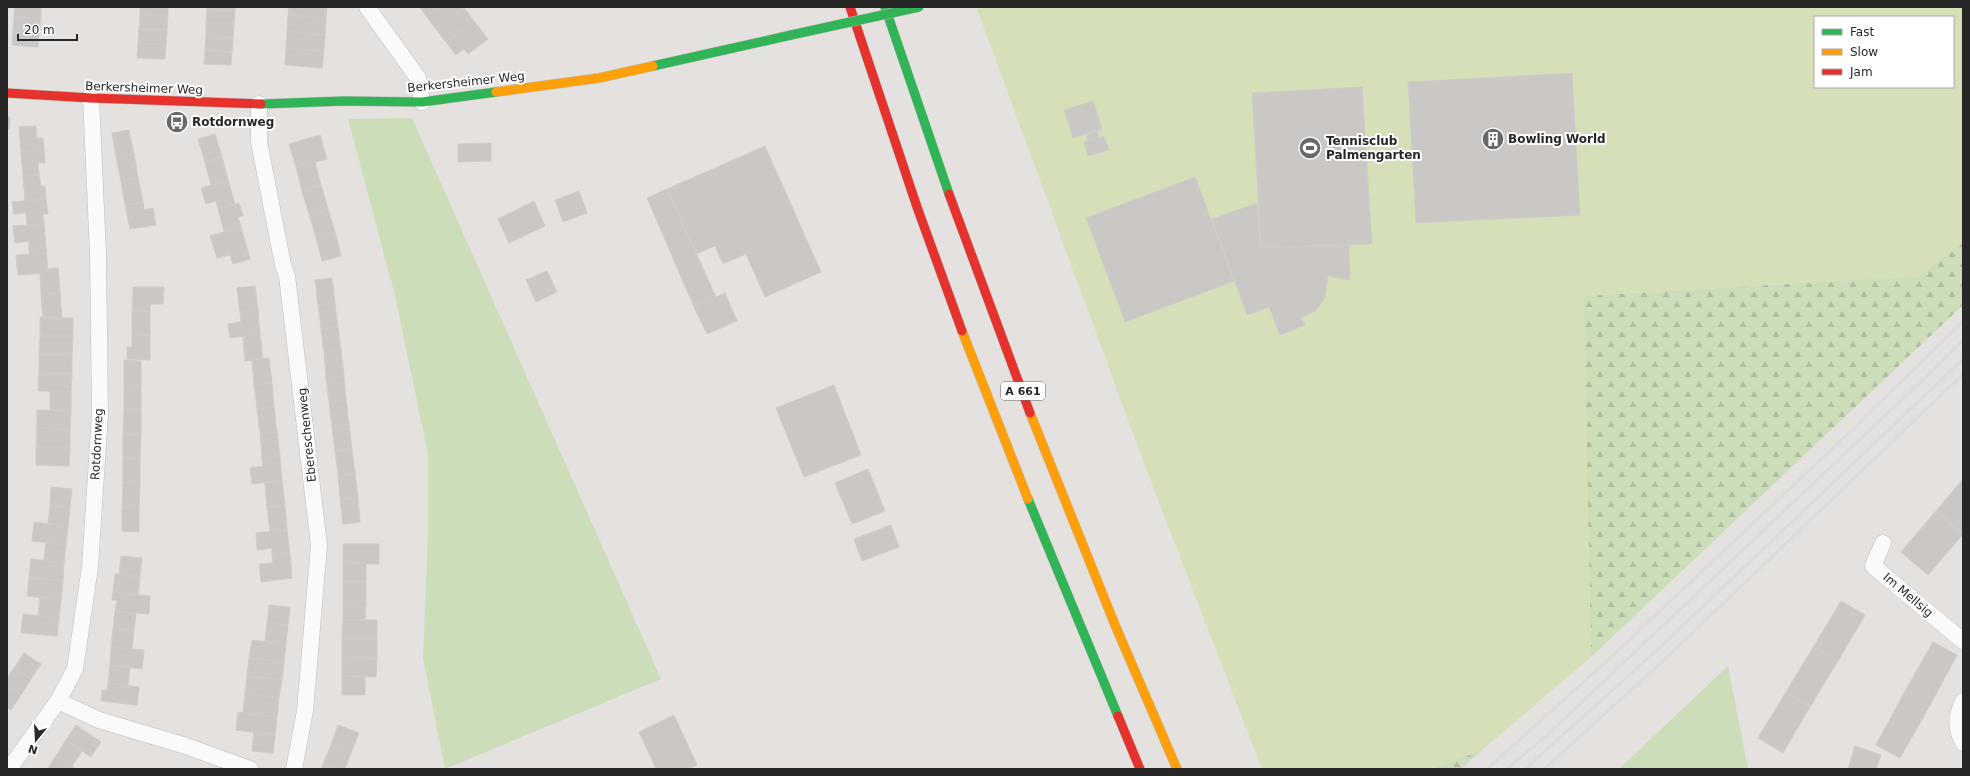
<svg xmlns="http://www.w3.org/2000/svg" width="1970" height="776" font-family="'DejaVu Sans',sans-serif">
	<defs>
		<pattern id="forest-firs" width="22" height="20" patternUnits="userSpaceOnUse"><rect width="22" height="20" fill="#ccddba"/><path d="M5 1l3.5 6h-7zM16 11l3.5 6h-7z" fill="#afbea0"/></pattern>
	</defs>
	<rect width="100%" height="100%" fill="#e4e1de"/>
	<path fill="#ccddba" d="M412,118L661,679L445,769L423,658L428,536V454L396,300L348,119Z
		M1728,666L1748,769H1619Z"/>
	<path fill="url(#forest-firs)" d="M1963,242V305L1591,657L1583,296L1919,276Z
		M1481,751L1461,769H1431Z"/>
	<path fill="#d6e0b8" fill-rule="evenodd" d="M988,7H1963V242L1919,276L1584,296L1591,657L1481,751L1431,769H1262L1148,474L977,9ZM1815,17H1953V87H1815Z"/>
	<path fill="#cac7c5" stroke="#cfcdca" d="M15,7H41V19L14,17Z
		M140,7H168V16L140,14Z
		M207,7H235V11L207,9Z
		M289,7H327L326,18L288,15Z
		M420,7H438L426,16Z
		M438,7H463L464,8L436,29L426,16Z
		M464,8L474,21L446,42L436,29Z
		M207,9L235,11L234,24L206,23Z
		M140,14L168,16L167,30L139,29Z
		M288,15L326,18L325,35L287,31Z
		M14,17L41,19L39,33L13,32Z
		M474,21L488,39L468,54L464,49L456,55L446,42Z
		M206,23L234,24L233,38L206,36Z
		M139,29L167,30L166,45L138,43Z
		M287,31L325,35L324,51L286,48Z
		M13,32L39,33L38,47L12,45Z
		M206,36L233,38L232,52L205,50Z
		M138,43L166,45L165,59L137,58Z
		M286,48L324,51L322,68L285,65Z
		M205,50L232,52L231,65L204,64Z
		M1572,73L1580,215L1416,223L1408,82Z
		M1362,87L1372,244L1261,248L1252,93Z
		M1093,101L1102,129L1073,138L1064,110Z
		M7,117H10L9,129H7Z
		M36,126L37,138H43L44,150L21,152L19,127Z
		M129,130L134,154L116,157L112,133Z
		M1097,131L1099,137L1088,140L1086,135Z
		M215,134L222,157L205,162L198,139Z
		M320,135L327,159L296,167L289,144Z
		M1104,136L1109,150L1088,156L1084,142Z
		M491,143V161L458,162V144Z
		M765,146L821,272L765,297L746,254L723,264L715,246L696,254L667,189Z
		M44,150L45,163H38L39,175L23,176L21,152Z
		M134,154L138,178L121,181L116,157Z
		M222,157L228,180L211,185L205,162Z
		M315,162L321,185L302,191L296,167Z
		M39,175L41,186H45L46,199L25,201L23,176Z
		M1195,177L1234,281L1125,322L1086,218Z
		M138,178L143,202L125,205L121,181Z
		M228,180L235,204L218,209L216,201L206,204L201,188Z
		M321,185L328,209L309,214L302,191Z
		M667,189L716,297L694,307L647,198Z
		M579,191L587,213L563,222L555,200Z
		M46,199L48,214H43L44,224L27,225L26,213L14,214L12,202Z
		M534,201L545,226L509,243L498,219Z
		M143,202L144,210L153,208L156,225L130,229L125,205Z
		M239,203L243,216L238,217L241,227L224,232L218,209Z
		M1257,203L1261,248L1349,245L1350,280L1328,276L1325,297L1320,305L1315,311L1301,318L1305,325L1280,335L1269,307L1247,315L1212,219Z
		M328,209L335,232L316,238L309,214Z
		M44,224L46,248L29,250V241L15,243L13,226Z
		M241,227L250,259L233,264L230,255L217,258L210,236Z
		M335,232L341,256L322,261L316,238Z
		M46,248L48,273L18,275L16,255L30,254L29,250Z
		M58,268L60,293L41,295L40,274L48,273L47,269Z
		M547,271L557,292L536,302L526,280Z
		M332,278L335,303L318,305L315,280Z
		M255,286L258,310L240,312L237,288Z
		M133,287H164L163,304H151L150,311H132Z
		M60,293L62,318L43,317L41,295Z
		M725,293L737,321L707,334L694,307Z
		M335,303L338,327L321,329L318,305Z
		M258,310L260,334L230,338L228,324L241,322L240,312Z
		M132,311H150V335H132Z
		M40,317L73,318V336H40Z
		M338,327L341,351L324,353L321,329Z
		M260,334L263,359L245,361L243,336Z
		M132,335H150V360L127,359V347H132Z
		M40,336H73L72,355L39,354Z
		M341,351L344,376L326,378L324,353Z
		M39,354L72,355V374L39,373Z
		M269,358L272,383L254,385L252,360Z
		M124,360L141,361V385H124Z
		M39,373L72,374L71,392L38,391Z
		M344,376L346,400L329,402L326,378Z
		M272,383L274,407L257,409L254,385Z
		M124,385H141V410L124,409Z
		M834,385L861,455L804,477L776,408Z
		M50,391L71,392V411L50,410Z
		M346,400L349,424L332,426L329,402Z
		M274,407L277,432L260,433L257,409Z
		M124,409L141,410V434H123Z
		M37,410L71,411L70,429L37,428Z
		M349,424L352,449L335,451L332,426Z
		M37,428L70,429V448L36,447Z
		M277,432L280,456L262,458L260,433Z
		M123,434H141L140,458H123Z
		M36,447L70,448L69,466L36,465Z
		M352,449L355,473L338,475L335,451Z
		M280,456L282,481L252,484L250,468L263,466L262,458Z
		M123,458H140V483H123Z
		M868,469L885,511L852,524L835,483Z
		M355,473L358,497L340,499L338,475Z
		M1963,479V533L1936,511Z
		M282,481L285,505L267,507L265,482Z
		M123,483H140L139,507H122Z
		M51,487L72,489L70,508L50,505Z
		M358,497L360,522L343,524L340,499Z
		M50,505L70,508L68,526L48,524Z
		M285,505L287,530L270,531L267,507Z
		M122,507H139V532L122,531Z
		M1936,511L1963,534L1928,575L1901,552Z
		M34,522L68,526L66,545L32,541Z
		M891,525L899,547L862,561L854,539Z
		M287,530L290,554L272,556V548L257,550L256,533Z
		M46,542L66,545L64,563L44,561Z
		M343,544H379V564L343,563Z
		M290,554L292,578L261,582L259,564L273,563L272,556Z
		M121,556L142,558L140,577L119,574Z
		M31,559L64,563L63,581L29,578Z
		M343,563H366V582H343Z
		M115,574L140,577L138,595L113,592Z
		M29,578L63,581L61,600L27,596Z
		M343,582H366V601H343Z
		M113,592L150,596L149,614L115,611L117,600H112Z
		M40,597L61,600L59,618L38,616Z
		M343,601H366L365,620H343Z
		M1841,601L1865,615L1838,661L1814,646Z
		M269,605L290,607L288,625L267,623Z
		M115,611L136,613L134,631L113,629Z
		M23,614L59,618L57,636L21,633Z
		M343,620H377V639H342Z
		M267,623L288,625L286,644L265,641Z
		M113,629L134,631L132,649L111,647Z
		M342,639H377V658L342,657Z
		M252,640L286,644L284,662L249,658Z
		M1933,642L1957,655L1929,707L1904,693Z
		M1814,646L1838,661L1810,707L1786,692Z
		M111,647L144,650L142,669L110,665Z
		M24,653L41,664L31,679L14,668Z
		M342,657L377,658L376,677L342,676Z
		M249,658L284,662L282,680L247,676Z
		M110,665L130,667L128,685L108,683Z
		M14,668L31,679L21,695L7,686V678Z
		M247,676L282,680L279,698L245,694Z
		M342,676L365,677V695H342Z
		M108,683L139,687L137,705L101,701L102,690H107Z
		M7,686L21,695L11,710L7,707Z
		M1786,692L1810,707L1783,753L1758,738Z
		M1904,693L1929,707L1900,758L1876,745Z
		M245,694L279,698L277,717L243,713Z
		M238,712L277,717L275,735L236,730Z
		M674,715L697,765L687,769H656L639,732Z
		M76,725L101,742L91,757L66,740Z
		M338,725L359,733L351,753L331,745Z
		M254,733L275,735L273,753L252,751Z
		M66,740L82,751L72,766L56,756Z
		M331,745L351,753L345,769H337L323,764Z
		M1855,746L1881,755L1876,769H1848Z
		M56,756L72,766L76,769H47Z
		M323,764L337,769H321Z"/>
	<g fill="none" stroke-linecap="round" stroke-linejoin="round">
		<g stroke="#bfbebf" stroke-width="17">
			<path id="street" d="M367,7L418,78L422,102
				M259,104V142L283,265L287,276L319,545L305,711L294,769
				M1883,543L1873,566L1963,641
				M58,701L99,720L186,746L250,769
				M1963,701C1956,717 1955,727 1963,743
				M9,769L58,701L75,669L90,567L100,413L98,254L91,98"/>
		</g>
		<g stroke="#bfbebf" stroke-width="10">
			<path id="fast" d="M885,7L949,194
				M653,66L791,35
				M261,104L344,101L422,102L496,92
				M1028,499L1118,716"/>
		</g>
		<g stroke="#bfbebf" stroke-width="10">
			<path id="slow" d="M496,92L599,78L653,66
				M962,331L1028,499
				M1030,413L1115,625L1177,769"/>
		</g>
		<g stroke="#bfbebf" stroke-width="10">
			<path id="jam" d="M850,7L917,207L962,331
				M7,93L91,98L261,104
				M949,194L1030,413
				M1118,716L1140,769"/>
		</g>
		<use href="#street" stroke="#fbfafa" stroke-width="16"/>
		<use href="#fast" stroke="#30b455" stroke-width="9"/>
		<use href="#slow" stroke="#ff9f0a" stroke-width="9"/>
		<use href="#jam" stroke="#e5322d" stroke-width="9"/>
		<path stroke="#dcdcdd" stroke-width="3" d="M1487,769L1608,660L1852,430L1963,321
			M1507,769L1546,736L1928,375L1963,340
			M1525,769L1654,653L1963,359
			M1544,769L1661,663L1963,374"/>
		<g stroke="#bfbebf" stroke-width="10" stroke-linecap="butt">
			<path id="fast-bridge" d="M791,35L919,7"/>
		</g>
		<use href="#fast-bridge" stroke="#30b455" stroke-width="9"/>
	</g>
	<defs>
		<g id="bus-disc" transform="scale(1.15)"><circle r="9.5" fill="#696867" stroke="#fff"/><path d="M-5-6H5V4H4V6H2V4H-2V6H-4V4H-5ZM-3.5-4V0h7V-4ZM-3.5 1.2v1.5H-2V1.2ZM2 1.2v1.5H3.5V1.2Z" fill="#fff"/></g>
		<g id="building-disc" transform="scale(1.15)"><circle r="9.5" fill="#696867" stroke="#fff"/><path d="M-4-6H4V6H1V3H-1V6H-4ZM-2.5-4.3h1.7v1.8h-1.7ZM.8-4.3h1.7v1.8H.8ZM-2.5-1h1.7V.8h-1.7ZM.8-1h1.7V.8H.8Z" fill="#fff"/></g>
		<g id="stadium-disc" transform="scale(1.15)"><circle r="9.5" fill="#696867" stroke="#fff"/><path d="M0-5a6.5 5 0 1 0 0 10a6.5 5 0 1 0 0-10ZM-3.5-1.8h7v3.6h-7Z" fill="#fff"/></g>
	</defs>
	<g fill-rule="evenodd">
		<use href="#bus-disc" x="177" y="122"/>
		<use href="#building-disc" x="1493" y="139"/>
		<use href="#stadium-disc" x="1310" y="148"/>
	</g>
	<g text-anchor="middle" stroke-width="4" stroke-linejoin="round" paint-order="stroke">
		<rect fill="#fff" stroke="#686868" stroke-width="1" x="1001" y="382" width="44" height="18" rx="3"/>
		<g font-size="11" font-weight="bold" fill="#272727">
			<text x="1023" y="395">A 661</text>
		</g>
		<g font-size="12" fill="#272727" stroke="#fff">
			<text transform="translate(466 82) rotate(-6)" y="4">Berkersheimer Weg</text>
			<text transform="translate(144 88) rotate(2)" y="4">Berkersheimer Weg</text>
			<text transform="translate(307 435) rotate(-96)" y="4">Ebereschenweg</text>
			<text transform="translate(97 444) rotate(-87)" y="4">Rotdornweg</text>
			<text transform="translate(1908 595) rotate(40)" y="4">Im Mellsig</text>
		</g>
		<g font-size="12" font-weight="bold" fill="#272727" stroke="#fff" text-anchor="start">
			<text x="192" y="126">Rotdornweg</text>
			<text x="1508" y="143">Bowling World</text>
			<text x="1326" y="145">Tennisclub<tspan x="1326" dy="14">Palmengarten</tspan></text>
		</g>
	</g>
	<rect width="1970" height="776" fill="none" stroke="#272727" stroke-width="16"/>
	<rect x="1814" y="16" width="140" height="72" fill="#ffffff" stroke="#a9a9a9"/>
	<rect x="1822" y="29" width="20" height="6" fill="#30b455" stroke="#a9a9a9"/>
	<text x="1850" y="36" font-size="12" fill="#272727">Fast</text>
	<rect x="1822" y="49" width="20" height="6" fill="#ff9f0a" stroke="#a9a9a9"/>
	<text x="1850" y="56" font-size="12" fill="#272727">Slow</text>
	<rect x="1822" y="69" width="20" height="6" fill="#e5322d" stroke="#a9a9a9"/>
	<text x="1850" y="76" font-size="12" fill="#272727">Jam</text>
	<g transform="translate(36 740) rotate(198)" stroke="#ffffff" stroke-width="3" paint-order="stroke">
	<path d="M0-3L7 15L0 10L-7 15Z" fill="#272727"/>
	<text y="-6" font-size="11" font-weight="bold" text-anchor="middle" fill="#272727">N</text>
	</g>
	<path d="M18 34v6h59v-6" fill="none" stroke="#272727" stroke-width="2"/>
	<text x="24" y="34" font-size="12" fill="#272727" stroke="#ffffff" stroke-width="3" paint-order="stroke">20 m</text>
</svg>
